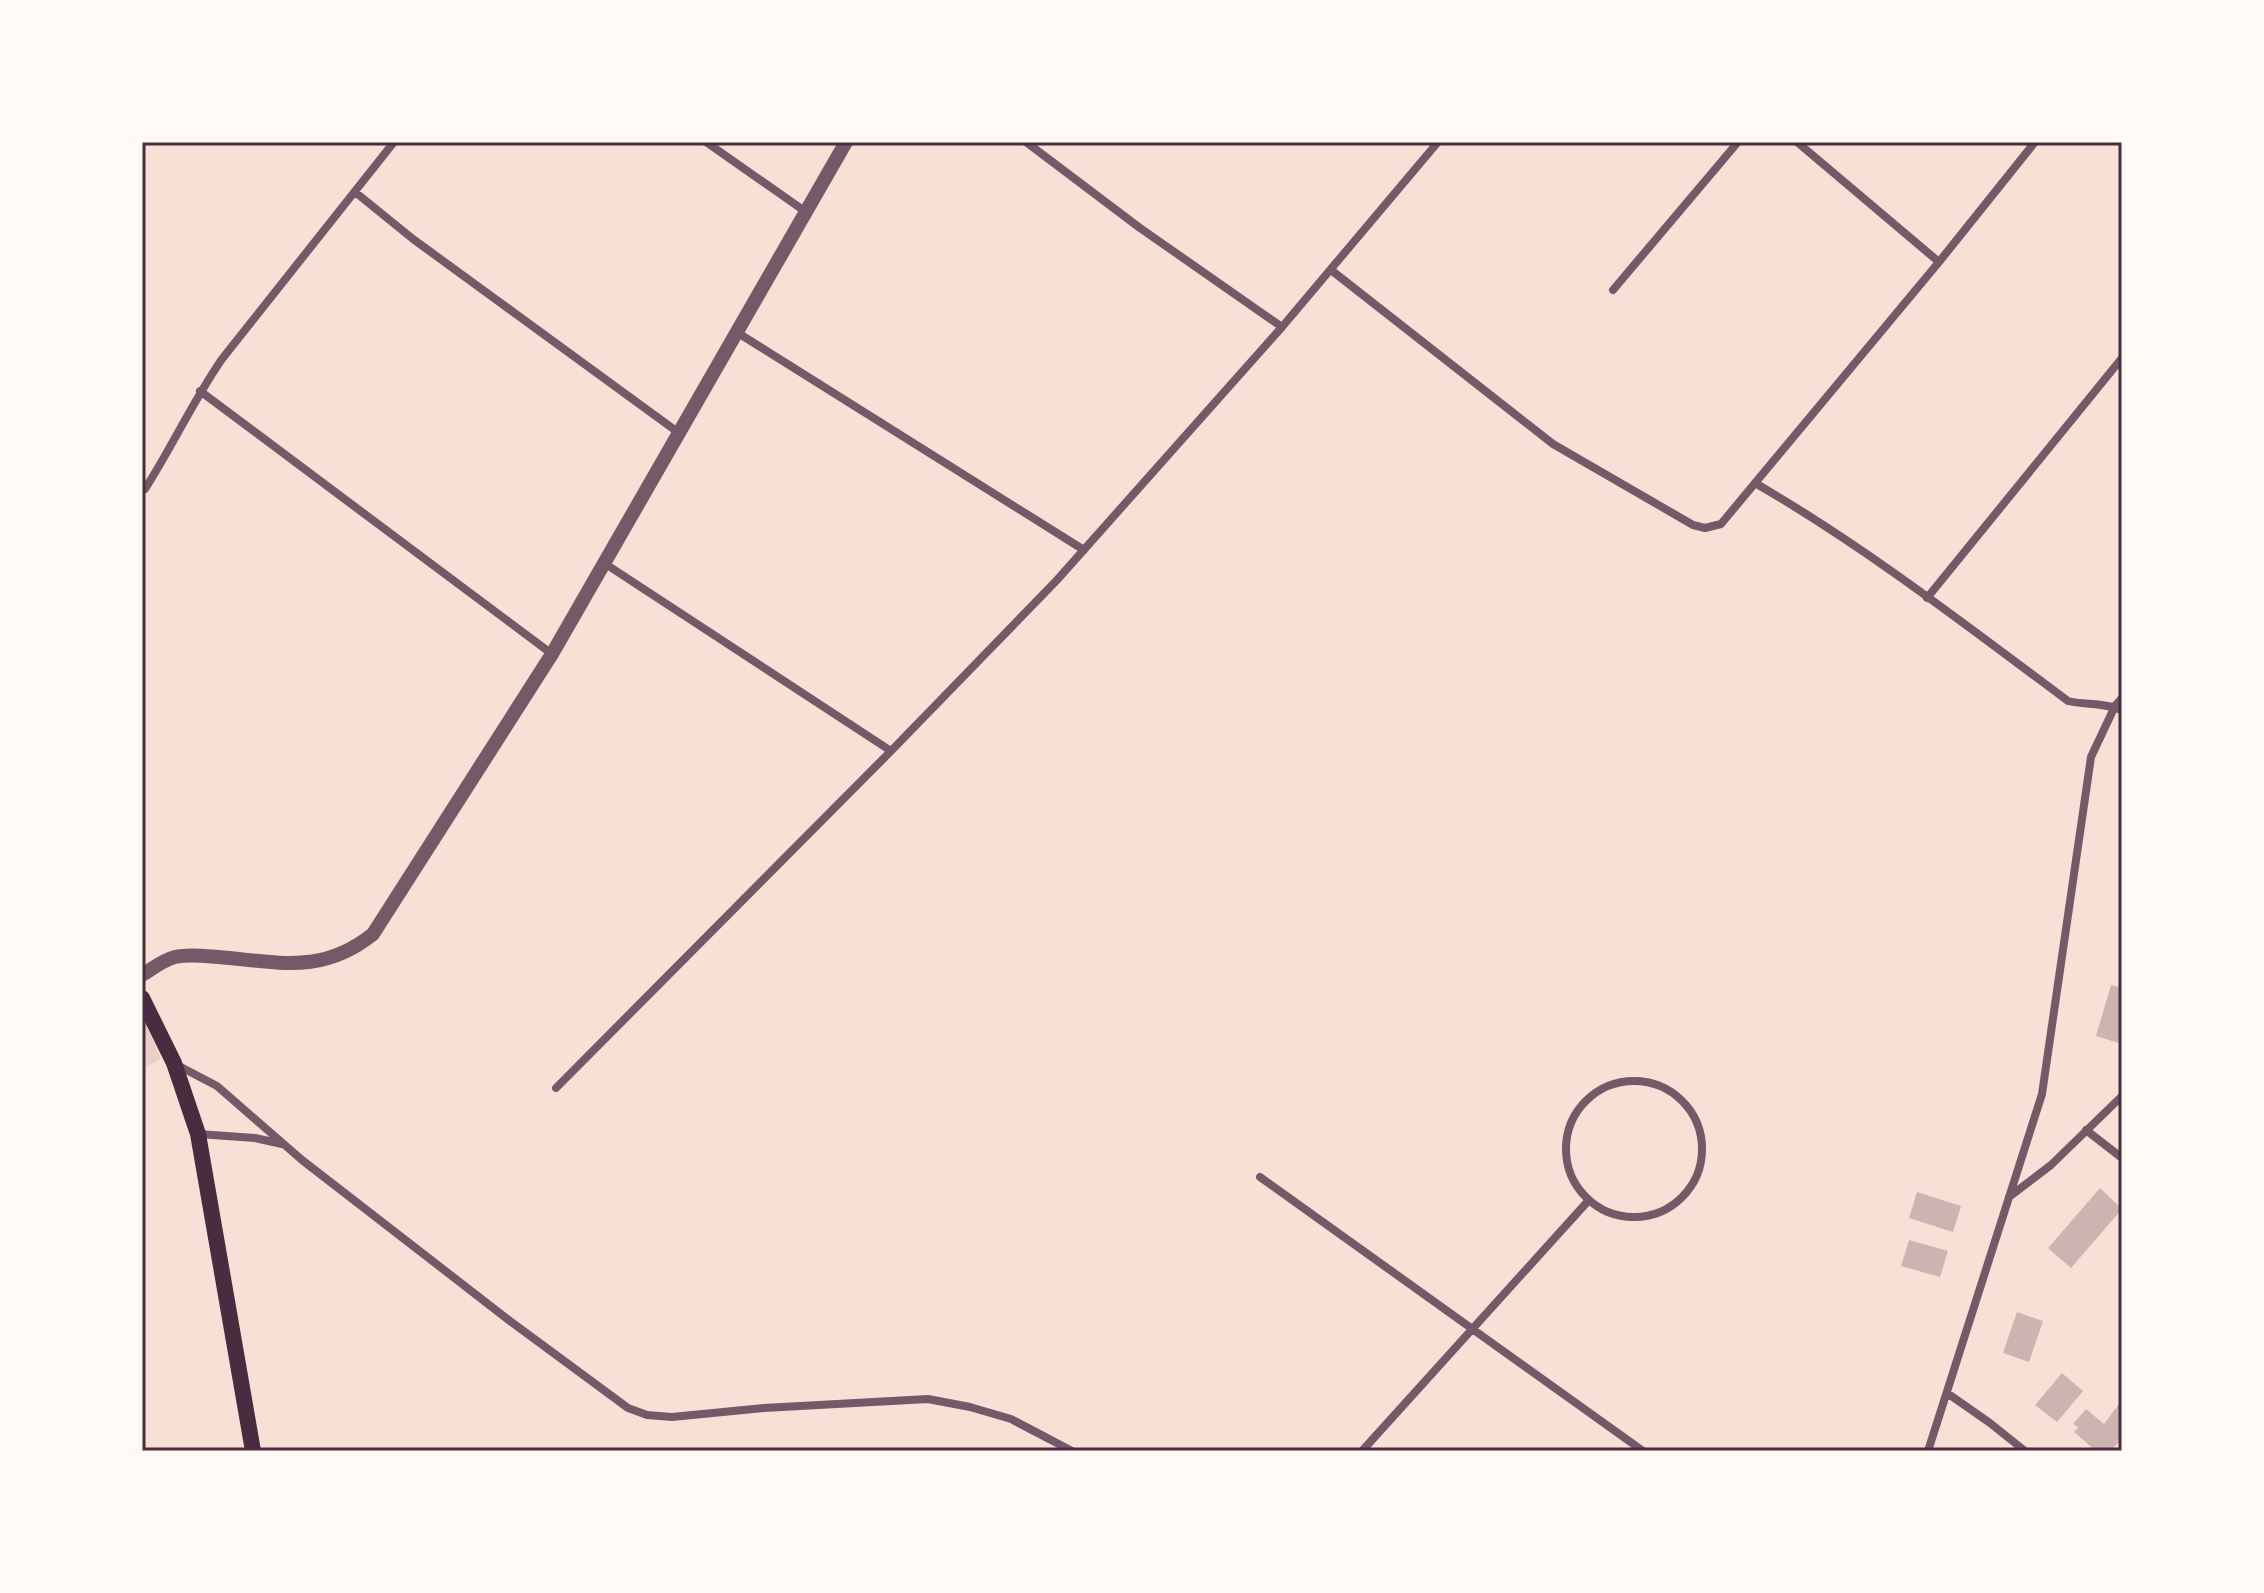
<svg xmlns="http://www.w3.org/2000/svg" width="2264" height="1593" font-family="'Golos Text',sans-serif">
	<rect width="100%" height="100%" fill="#f7e1d7"/>
	<path fill="#ebcfc5" d="M142,1016L161,1059L142,1068Z"/>
	<path fill="#ccb4b1" d="M2111,985L2122,988V1044L2096,1036Z
		M2100,1188L2122,1209L2071,1268L2048,1248Z
		M1917,1192L1961,1206L1953,1232L1909,1218Z
		M1909,1240L1948,1251L1940,1277L1901,1266Z
		M2017,1312L2043,1321L2029,1362L2003,1353Z
		M2062,1373L2083,1391L2057,1422L2035,1405Z
		M2119,1404L2122,1407V1438L2111,1451H2096L2074,1432L2078,1427L2073,1424L2086,1409L2104,1424Z"/>
	<g fill="none" stroke-linecap="round" stroke-linejoin="round">
		<path stroke="#755966" stroke-width="8" d="M706,142L806,212
			M1026,142L1140,228L1282,327
			M1797,142L1939,262
			M355,192L413,239L679,433
			M1331,270L1553,444L1693,525L1705,528L1721,524L1939,262L2035,142
			M1613,290L1738,142
			M738,333L1084,550
			M200,391L552,654
			M1755,483C1864,546 1966,625 2068,701C2083,705 2111,703 2122,711
			M145,489C172,447 193,401 222,359L394,142
			M604,563L891,751
			M1927,598L2122,358
			M175,1064L217,1086L302,1160L510,1321L628,1408L647,1415L672,1417L764,1408L928,1399L970,1407L1011,1419L1072,1451
			M1566 1149a68 68 0 1 1 136 0a68 68 0 1 1-136 0Z
			M556,1088L891,751L1057,580L1282,327L1438,142
			M2086,1130L2122,1158
			M198,1134L255,1138L282,1144
			M1260,1177L1643,1451
			M2009,1197L2051,1165L2122,1096
			M1947,1393L1990,1423L2025,1451
			M1362,1451L1589,1200
			M1928,1451L2042,1094L2091,757L2115,706L2122,698"/>
		<path stroke="#755966" stroke-width="14" d="M142,975C152,969 163,960 175,957C189,954 204,956 218,957C279,962 322,975 373,934L552,654L846,142"/>
		<path stroke="#4a2c40" stroke-width="16" d="M142,998L174,1063L198,1134L253,1451"/>
	</g>
	<rect width="2264" height="1593" fill="none" stroke="#fffaf5" stroke-width="288"/>
	<rect x="144" y="144" width="1976" height="1305" fill="none" stroke="#4a2c40" stroke-width="3"/>
</svg>
